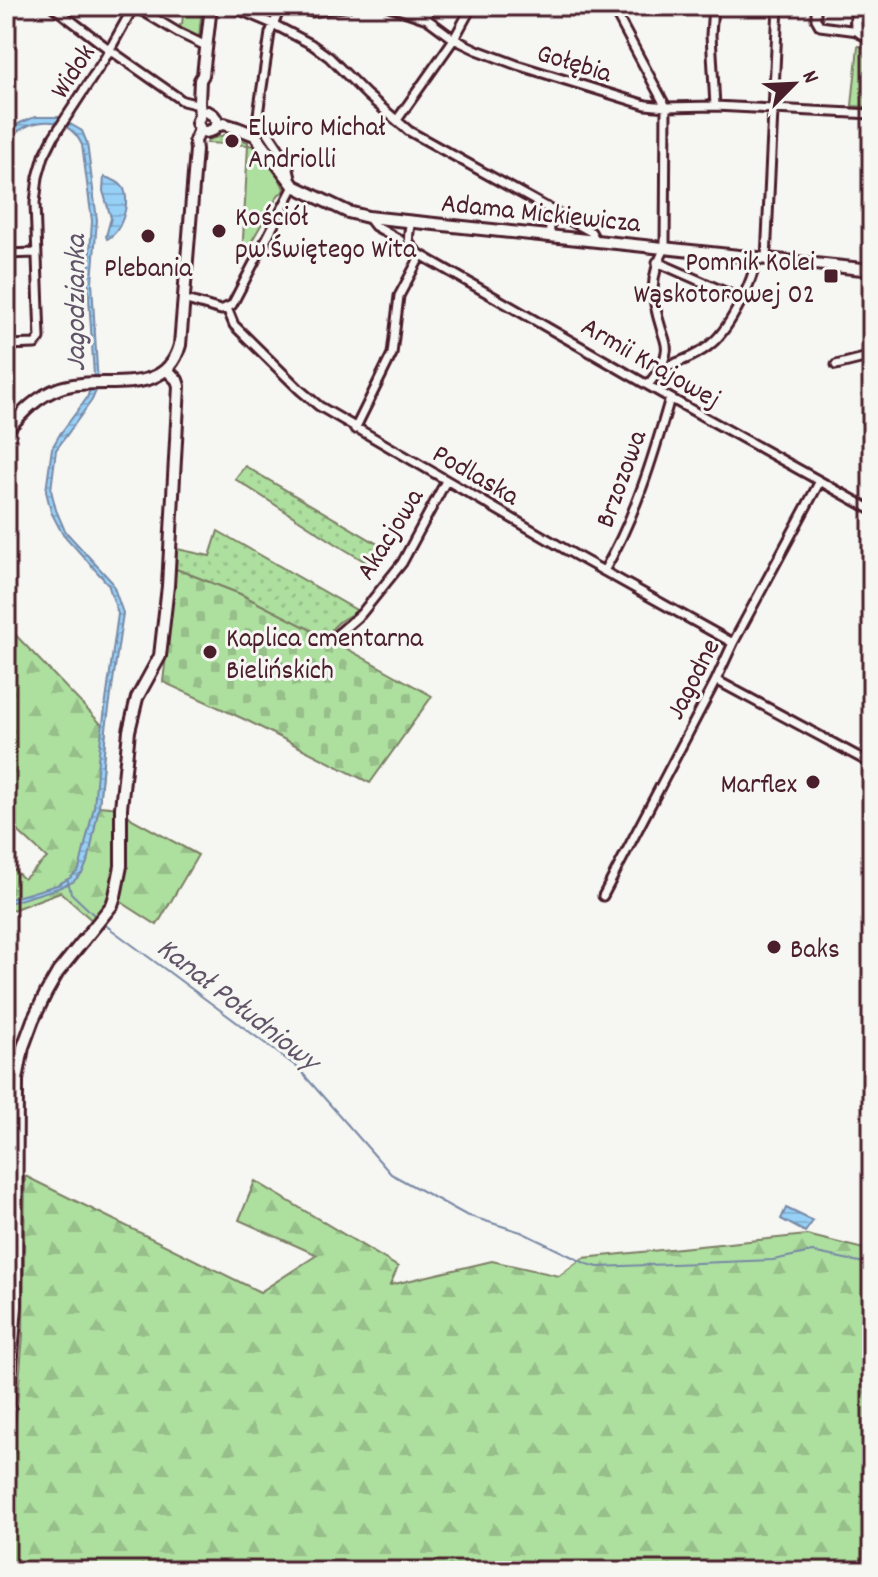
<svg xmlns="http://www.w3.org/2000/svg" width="878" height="1577" font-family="Dekko,sans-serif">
	<defs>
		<pattern id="grass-dots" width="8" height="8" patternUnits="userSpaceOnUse" patternTransform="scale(2)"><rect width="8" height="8" fill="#addf9f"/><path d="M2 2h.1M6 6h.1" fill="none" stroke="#96bf89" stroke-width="1.8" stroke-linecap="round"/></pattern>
		<pattern id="forest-firs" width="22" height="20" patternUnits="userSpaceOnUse" patternTransform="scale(2)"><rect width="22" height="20" fill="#addf9f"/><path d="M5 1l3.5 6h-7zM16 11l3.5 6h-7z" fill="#96bf89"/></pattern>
		<pattern id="cemetery-stones" width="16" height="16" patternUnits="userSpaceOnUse" patternTransform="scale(2)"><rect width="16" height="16" fill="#addf9f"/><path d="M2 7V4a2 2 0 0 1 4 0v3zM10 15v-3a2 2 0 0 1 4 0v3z" fill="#96bf89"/></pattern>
		<pattern id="water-rules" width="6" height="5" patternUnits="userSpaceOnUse" patternTransform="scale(2)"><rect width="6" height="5" fill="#97d0f7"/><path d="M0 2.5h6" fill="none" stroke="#84b2d4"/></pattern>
	</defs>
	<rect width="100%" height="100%" fill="#f6f6f2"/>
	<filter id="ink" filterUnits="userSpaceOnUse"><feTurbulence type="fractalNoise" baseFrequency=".0125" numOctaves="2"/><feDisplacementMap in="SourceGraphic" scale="16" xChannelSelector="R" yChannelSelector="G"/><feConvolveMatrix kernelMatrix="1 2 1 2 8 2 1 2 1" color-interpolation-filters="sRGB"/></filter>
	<g filter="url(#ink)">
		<path fill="url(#grass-dots)" stroke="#7c7f65" stroke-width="2" d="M227,134L248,142V145L207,143L208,140Z
			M245,466L386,549L376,568L344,549L235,479Z
			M218,531L358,611C343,619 335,622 326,638L240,594L176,569L177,549L210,556Z"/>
		<path fill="url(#forest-firs)" stroke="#7c7f65" stroke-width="2" d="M6,625L106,729L99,806L121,808L132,819L198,855L157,925L121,902L96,924L60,892L12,910L6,905V863L24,879L47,858L6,820Z
			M6,1107L9,1108L11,1253L6,1331Z
			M25,1176L260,1292L317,1255L239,1220L255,1181L398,1267L390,1285L492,1261L559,1276L583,1258L807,1235L872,1251V1571H6V1476L16,1418L23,1335Z"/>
		<path fill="url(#cemetery-stones)" stroke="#7c7f65" stroke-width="2" d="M176,569L240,594L331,640L432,696L370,783L248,721L163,682Z"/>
		<path fill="#addf9f" stroke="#7c7f65" stroke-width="2" d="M184,6H202L199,37L197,38L181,29L180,24H182Z
			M858,46L872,48V105L870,107L852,106Z
			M248,145C250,145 253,145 255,147C264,152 281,180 284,189L282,193L279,194L242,258Z"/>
		<path fill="url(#water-rules)" stroke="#7889a5" stroke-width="2" d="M35,117H58L82,131L87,143L97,220L92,282L98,386L92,400L56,450L51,490L56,510L65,531L112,582L123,613L106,729L99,806L89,858L83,872L73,882L58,888L6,904V900L57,885L70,878L79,870L94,807L98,759L118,614L108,584L62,533L51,512L46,491L52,448L60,434L87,398L94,376L88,282L92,221L82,145C67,112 27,117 6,142L7,133L20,123Z
			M104,177C112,179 123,183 125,192C129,206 121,233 107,239L106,236L111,218L103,191Z
			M786,1208L813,1221L805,1232L781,1219Z"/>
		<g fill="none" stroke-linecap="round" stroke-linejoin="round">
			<path stroke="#7889a5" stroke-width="2" d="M68,881L71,893L95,916
				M104,924L297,1067L391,1174L466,1215L521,1232L587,1264L598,1267L773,1260L812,1252L869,1264L872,1263"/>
			<g stroke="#4a1f2b" stroke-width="13">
				<path id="street" d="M52,6L110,50L183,101L199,105
					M134,6L179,33L206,46
					M219,6L240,10L273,24L311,44L329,57L367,95L409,131L591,232L596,241
					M287,6L312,12L349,6
					M389,6L427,19L454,39L477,50L517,65L646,105L666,107L715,106L872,114
					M612,6L666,107L665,248C649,278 651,296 661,328C663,335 668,345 666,352C664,365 656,375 648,385
					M713,6L711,35L715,106
					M816,6V19L820,26L858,31
					M427,19L430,6
					M397,120L454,39L472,6
					M258,124L265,128L287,161L291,178
					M255,135L270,33L281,6
					M547,207L551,219L549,237
					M368,217L375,226L400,240
					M411,221C407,239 406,244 421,255L670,398L872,510
					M6,254L36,253
					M766,259L778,6
					M657,262L741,299
					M183,299L221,310L232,305L294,186
					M227,308L234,325L300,390L319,406L575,555L733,643
					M6,345L35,344L40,338L35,203L38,177L44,156L54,136L105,58L134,6
					M836,365L872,356
					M660,369C678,362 698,356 712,343C730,328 754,280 756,258
					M355,429L392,354L399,296L421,255
					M604,571C635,517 653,458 670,398
					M331,640L361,614L402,563L446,481
					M716,680L872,764
					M603,896L716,680L733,643L820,481"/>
			</g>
			<g stroke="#4a1f2b" stroke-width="16">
				<path id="secondary" d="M858,6C856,23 851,33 872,36
					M208,112L213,115L216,119
					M200,129L197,123L200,115L199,102L200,80L203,75L211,6
					M206,132L213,130L216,126L224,124L237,128L255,135L294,186L348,212L368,217L872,270
					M6,431C22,413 37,396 60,388C101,374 165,401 180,345L196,150L195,141L200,129
					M6,1428L16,1306L17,1080L23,1047L33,1020L46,993L58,972L112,905L115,896L121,866V808L129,731L137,698L160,656L168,586L179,386L177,380L167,370"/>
			</g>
			<use href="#street" stroke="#f6f6f2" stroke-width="7"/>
			<use href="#secondary" stroke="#f6f6f2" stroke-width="10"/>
		</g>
	</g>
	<g fill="#4a1f2b" stroke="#f6f6f2" stroke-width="3">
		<circle cx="232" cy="141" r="8"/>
		<circle cx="219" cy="231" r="8"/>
		<circle cx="148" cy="236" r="8"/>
		<rect x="823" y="268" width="16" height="16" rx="4"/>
		<circle cx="210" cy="652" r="8"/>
		<circle cx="813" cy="782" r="8"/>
		<circle cx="774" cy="947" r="8"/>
	</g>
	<g text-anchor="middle" stroke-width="6" stroke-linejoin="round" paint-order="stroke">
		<g font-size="28" fill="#4a1f2b" stroke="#f6f6f2">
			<text transform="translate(575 61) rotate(17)" y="10">Gołębia</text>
			<text transform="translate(71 70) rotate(-57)" y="10">Widok</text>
			<text transform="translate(541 211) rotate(6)" y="10">Adama Mickiewicza</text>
			<text transform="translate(652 361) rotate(30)" y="10">Armii Krajowej</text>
			<text transform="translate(477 473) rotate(30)" y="10">Podlaska</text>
			<text transform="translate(619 478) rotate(-70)" y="10">Brzozowa</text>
			<text transform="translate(388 533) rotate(-58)" y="10">Akacjowa</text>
			<text transform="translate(691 678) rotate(-63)" y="10">Jagodne</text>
		</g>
		<g font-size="28" fill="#4a1f2b" stroke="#f6f6f2" text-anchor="start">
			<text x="248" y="135">Elwiro Michał<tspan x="248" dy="32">Andriolli</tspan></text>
			<text x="235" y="225">Kościół<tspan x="235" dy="32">pw.Świętego Wita</tspan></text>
			<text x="815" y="270" text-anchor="end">Pomnik Kolei<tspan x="815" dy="32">Wąskotorowej 02</tspan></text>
			<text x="148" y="276" text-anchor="middle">Plebania</text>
			<text x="226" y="646">Kaplica cmentarna<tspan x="226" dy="32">Bielińskich</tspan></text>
			<text x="797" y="792" text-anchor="end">Marflex</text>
			<text x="790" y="957">Baks</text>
		</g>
		<g font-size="30" font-style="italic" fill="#615468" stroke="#f6f6f2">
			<text transform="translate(74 303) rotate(-90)" y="10">Jagodzianka</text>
			<text transform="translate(239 1003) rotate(38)" y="10">Kanał Południowy</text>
		</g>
	</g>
	<rect width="878" height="1577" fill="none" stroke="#f6f6f2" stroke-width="32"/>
	<rect x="16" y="16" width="846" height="1545" fill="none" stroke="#4a1f2b" stroke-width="3" filter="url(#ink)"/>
	<g transform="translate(794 84) rotate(66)" stroke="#f6f6f2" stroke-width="6" paint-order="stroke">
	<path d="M0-6L14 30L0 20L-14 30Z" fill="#4a1f2b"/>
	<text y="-12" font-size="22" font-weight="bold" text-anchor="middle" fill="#4a1f2b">N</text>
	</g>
</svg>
